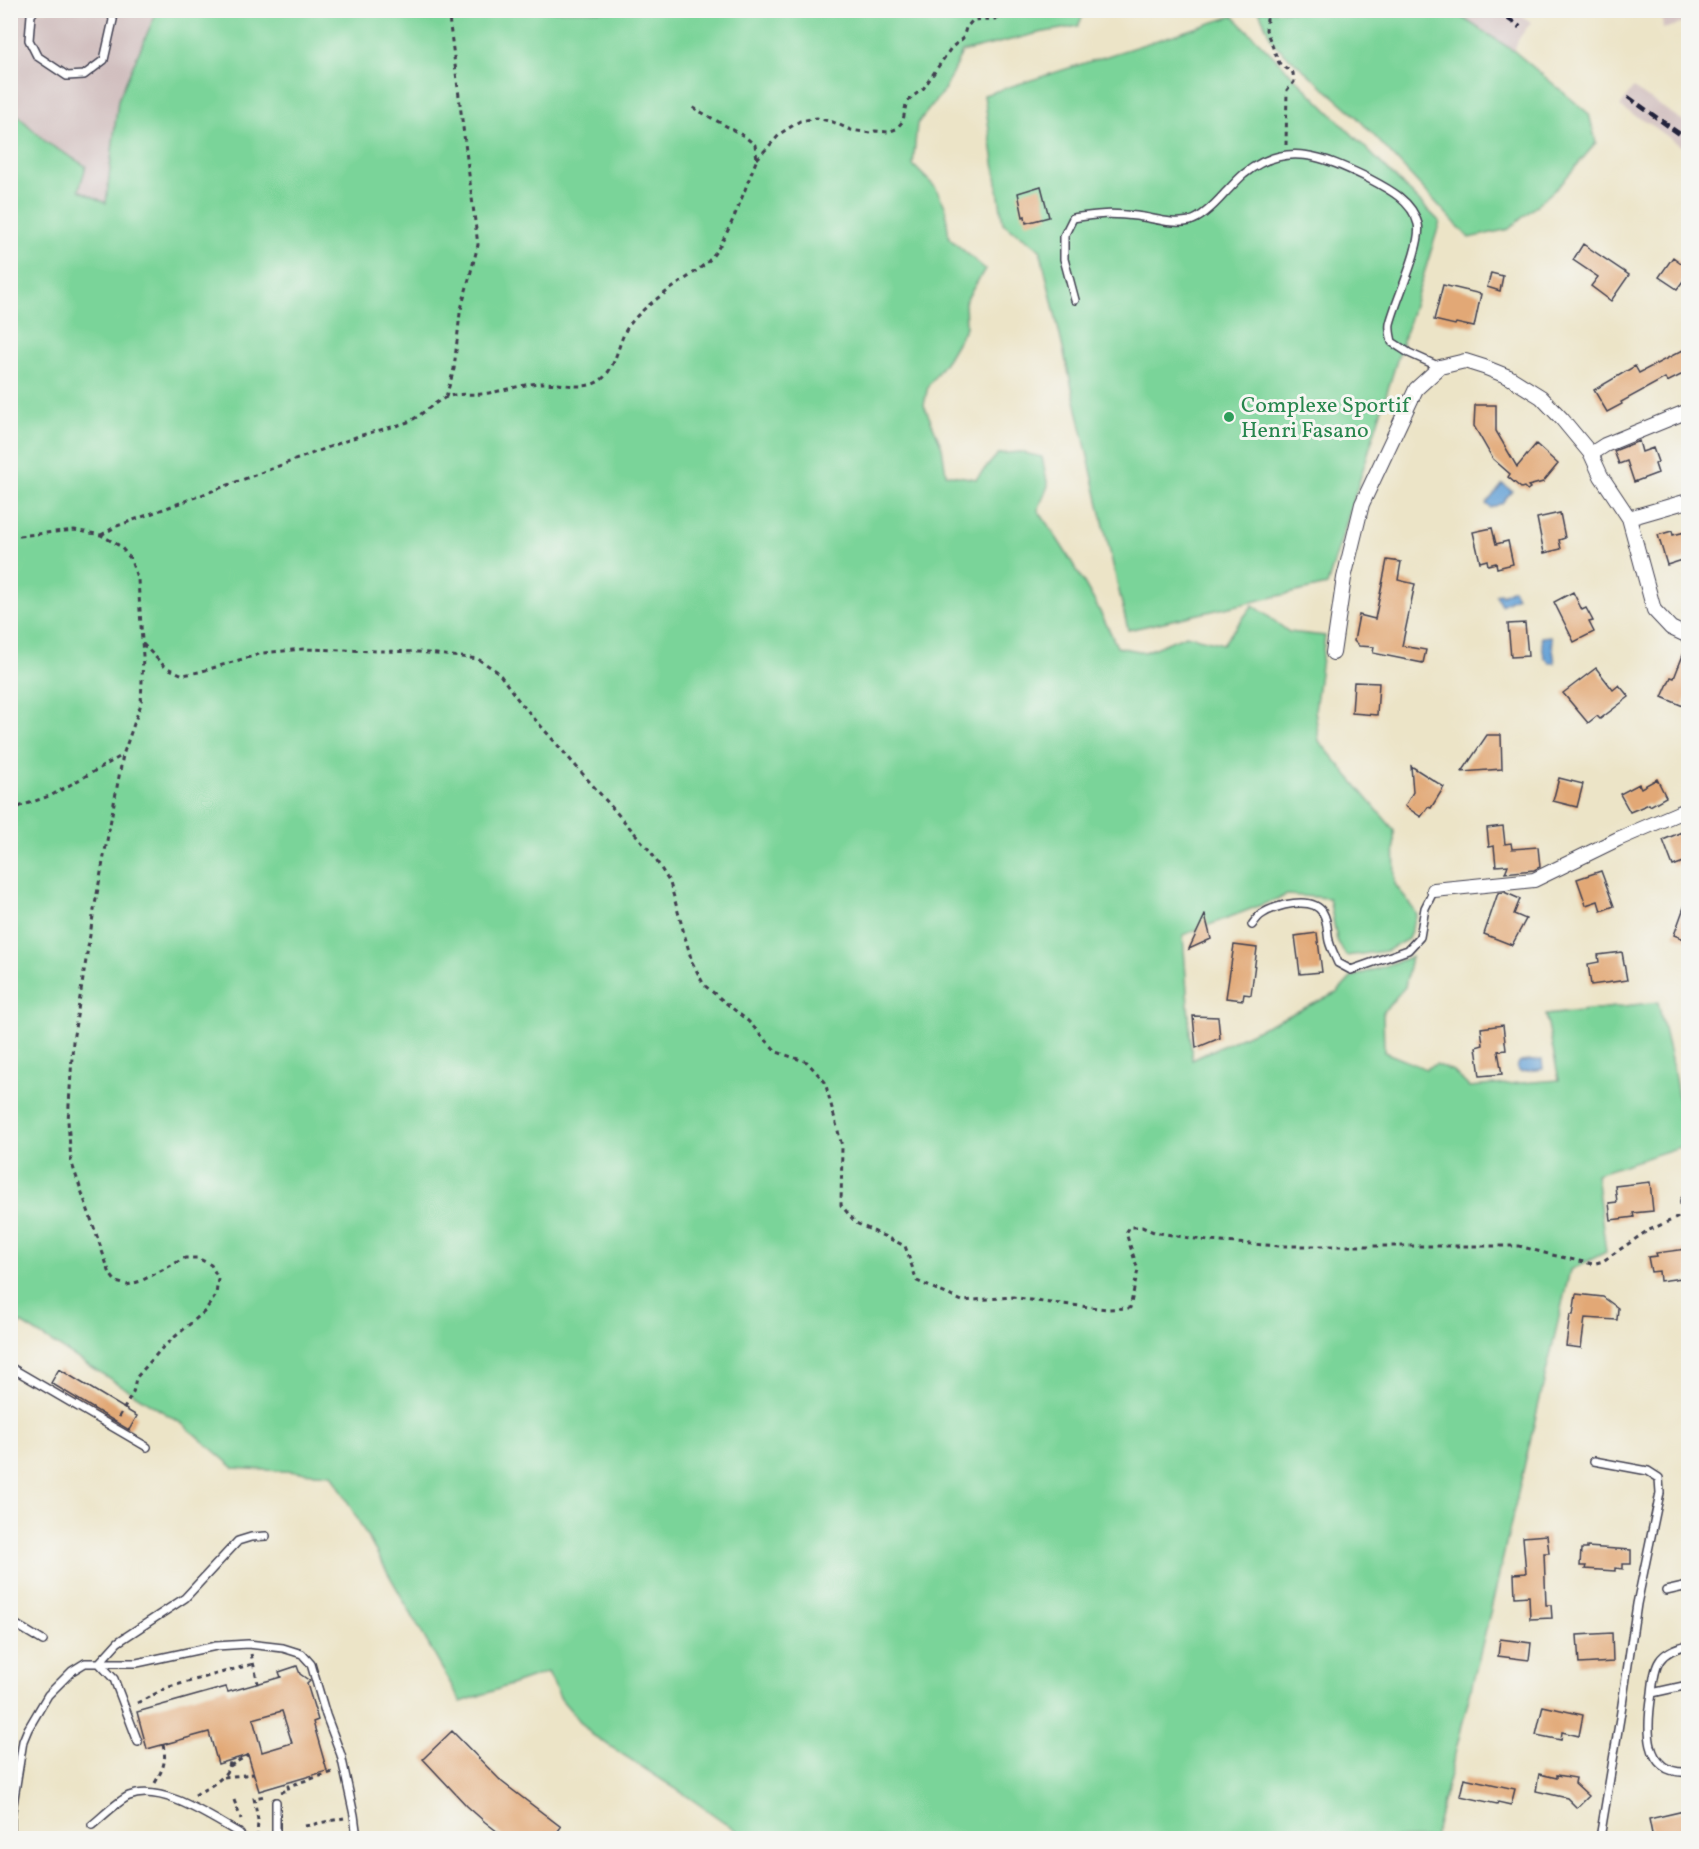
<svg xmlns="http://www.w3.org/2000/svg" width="1699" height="1849" font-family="Vollkorn,serif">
	<rect width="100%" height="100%" fill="#f6f6f2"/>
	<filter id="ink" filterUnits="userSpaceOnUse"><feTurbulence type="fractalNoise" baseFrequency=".0167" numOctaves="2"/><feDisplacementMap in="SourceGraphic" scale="12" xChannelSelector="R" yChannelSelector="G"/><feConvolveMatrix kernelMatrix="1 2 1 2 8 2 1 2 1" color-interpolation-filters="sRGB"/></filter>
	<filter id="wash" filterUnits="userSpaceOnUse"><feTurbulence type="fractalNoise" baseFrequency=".008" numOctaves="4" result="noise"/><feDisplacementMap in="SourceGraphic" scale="24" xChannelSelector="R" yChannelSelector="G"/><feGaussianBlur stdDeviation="1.35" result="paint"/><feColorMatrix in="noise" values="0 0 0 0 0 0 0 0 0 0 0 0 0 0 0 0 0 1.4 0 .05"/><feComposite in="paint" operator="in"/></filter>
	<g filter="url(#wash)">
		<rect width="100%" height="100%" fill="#ece4c7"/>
		<path fill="#d1bfbf" d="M11,11H157L118,101L107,203L79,190L86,166L47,143L11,108Z
			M1452,11H1515L1531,22L1518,40L1514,51Z
			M1661,11H1688V22L1663,29Z
			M1633,88L1688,124V151L1653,126L1620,107Z"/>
		<path fill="#7ad499" stroke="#4e7b6a" stroke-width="1.5" d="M157,11H1085L1078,26L1039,33L962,52L944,90L917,124L913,165L935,187L945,206L949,238L985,269L965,302L966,327L948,358L928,386L924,405L942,447L946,474L976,479L998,454L1020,452L1042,457L1048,486L1038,510C1068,554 1096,599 1117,647L1145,652L1186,635L1223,644L1253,605L1289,632L1325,636L1315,710L1319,741L1394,830L1395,884L1417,914L1408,939L1386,951L1346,956L1337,940L1329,898L1287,895L1183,935L1192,1060L1337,993L1352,977L1411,957L1405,987L1383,1012L1384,1052L1426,1069L1436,1064L1453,1071L1469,1087L1559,1080L1546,1015L1658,1002L1674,1073L1686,1145L1596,1174L1606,1252L1570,1270L1491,1609L1434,1838H747L687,1796L591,1734L561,1699L548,1672L461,1702L332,1474L234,1468L184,1425L21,1323L11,1334L10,108L47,143L86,166L79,190L106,203L118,100Z
			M1259,11H1452L1514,51L1589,114L1596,143L1559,186L1509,229L1469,238L1353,113L1273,43Z
			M1233,16L1440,222L1327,585L1128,630L1040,249L1003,223L984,95Z"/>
		<path fill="#65a1d6" stroke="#446288" stroke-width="1.5" d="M1503,484L1512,491L1502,503L1491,508L1486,504Z
			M1513,589L1517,597L1501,605L1496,595L1500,593L1502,595Z
			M1551,636L1555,663H1550L1544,657L1541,637Z
			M1542,1060L1543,1069L1520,1072L1517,1068L1519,1062Z"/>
		<g id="blocks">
			<path fill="#e2a876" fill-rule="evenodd" d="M1041,186L1049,217L1026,223L1025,216L1023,217L1018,193Z
				M1583,244L1629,275L1611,301L1591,286L1598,277L1573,260Z
				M1673,257L1689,269V273L1677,289L1659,277Z
				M1491,273L1503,276L1500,291L1487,287Z
				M1443,285L1481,294L1474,327L1456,323L1455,325L1434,320Z
				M1685,349L1689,356V371L1667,382L1665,378L1621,402L1622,404L1607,412L1594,390L1635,366L1639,373Z
				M1475,405H1496V431L1517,467L1536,444L1558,464L1543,482L1528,486L1530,488L1527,490L1524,487L1521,488L1508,477L1510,474L1493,459L1474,426Z
				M1639,441L1642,452L1653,448L1658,462L1655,464L1658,473L1634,482L1627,461L1619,464L1614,451Z
				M1560,513L1565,538L1559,540L1561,549L1544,553L1537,518Z
				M1492,528L1496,544L1508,541L1513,564L1497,568L1496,563L1488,565L1487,560L1480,562L1473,532Z
				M1672,531L1673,535L1689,531V558L1667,565L1658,535Z
				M1387,560L1401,562L1398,580L1415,584L1402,646L1426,650L1423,663L1373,653L1374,647L1359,646L1354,641L1359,615L1375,619Z
				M1573,592L1582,610L1586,608L1593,621L1589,622L1594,632L1574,642L1554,602Z
				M1525,623L1528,656L1511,657L1508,624Z
				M1687,645H1689V692L1683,706L1662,697L1671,677L1674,678Z
				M1596,668L1613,690L1619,685L1629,697L1600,719L1597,716L1588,723L1563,693Z
				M1354,682L1379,683L1377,715L1352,713Z
				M1487,735H1501L1502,769L1462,772Z
				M1411,766L1444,787L1431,808L1428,807L1421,817L1405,806L1413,792Z
				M1559,778L1583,784L1577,807L1553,801Z
				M1657,779L1666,797L1650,806L1649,804L1630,812L1620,794L1639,784L1641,788Z
				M1503,826L1505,844L1511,843L1512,849L1538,847L1540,867L1534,870L1505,873L1508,865L1496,866L1494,846L1489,847L1487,828Z
				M1689,829V860L1673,866L1663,840Z
				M1601,871L1614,906L1601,911L1598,901L1586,905L1577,879Z
				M1504,892L1520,899L1514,914L1526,919L1512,945L1484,934L1498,893Z
				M1687,899L1689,900V941L1674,935Z
				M1205,915L1211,939L1189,949Z
				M1317,933L1322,972L1300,974L1295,936Z
				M1234,945L1257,948L1251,995L1244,994L1243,1000L1226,998Z
				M1622,952L1627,980L1591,985L1588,964L1599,962L1598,955Z
				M1193,1016L1218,1017L1220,1038L1196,1048Z
				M1503,1025L1506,1050L1498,1051L1502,1074L1480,1076L1476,1047L1483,1045L1481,1028Z
				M1650,1182L1653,1211L1633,1213L1634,1217L1611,1220L1609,1203L1617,1202L1615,1186Z
				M1686,1249L1689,1277L1660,1281L1659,1271L1651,1272L1648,1257L1657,1256L1656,1253Z
				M1576,1294L1603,1297L1618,1308L1617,1320L1585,1318L1581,1348L1566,1346L1570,1315H1573Z
				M59,1369L137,1416L129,1430L51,1383Z
				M1547,1535L1549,1553H1544L1546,1605H1551L1552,1618L1530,1619L1529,1596L1515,1597L1514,1574L1526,1573L1523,1537Z
				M1587,1547L1631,1550V1564H1623V1569L1615,1568V1571L1585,1569L1586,1566H1580L1581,1549H1587Z
				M1612,1633L1613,1662L1579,1664L1577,1635Z
				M1500,1639L1531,1643L1529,1660L1498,1656Z
				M297,1666L300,1674L310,1681L307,1684L318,1720L313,1722L327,1771L259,1791L248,1755L218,1764L209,1732L147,1749L137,1712L226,1687L228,1692L281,1677L279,1672ZM282,1711L292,1743L262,1752L253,1719Z
				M1543,1706L1583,1715L1579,1736L1562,1732L1561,1740L1536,1735Z
				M452,1731L502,1782L561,1827L552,1839H507L485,1822L467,1806L423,1759Z
				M1539,1774L1557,1778V1775L1576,1778L1575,1783L1589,1796L1577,1808L1567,1798L1536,1791Z
				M1464,1778L1515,1789L1511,1805L1498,1802L1497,1804L1460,1796Z
				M1684,1811L1685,1814H1689V1839H1653L1649,1819Z"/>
		</g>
	</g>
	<g filter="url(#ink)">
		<use href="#blocks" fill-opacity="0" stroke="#403f50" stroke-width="1.5"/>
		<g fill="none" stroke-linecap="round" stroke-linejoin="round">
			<g stroke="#403f50" stroke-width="10">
				<path id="lane" d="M35,10L31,15L29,40L37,56L67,76L84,75L104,60L113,20L111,10
					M1075,300L1064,259V236L1073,218C1097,214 1112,213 1136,216C1154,218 1171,225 1190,221C1202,218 1217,202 1225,193C1231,187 1237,180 1244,174C1286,140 1324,157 1366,177C1387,188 1412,200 1418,224C1423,244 1395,302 1390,324C1389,330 1391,337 1392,342L1409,353L1440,367
					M1252,925C1255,921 1258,916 1262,914C1275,905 1313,895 1323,913C1328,921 1327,932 1329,941C1331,949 1335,956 1338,963L1351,970L1408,950L1420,937L1425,908L1434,890
					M10,1367L147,1447
					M1594,1461L1648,1471L1659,1478L1660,1493L1637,1604L1620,1718L1600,1838
					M1666,1591L1688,1586
					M10,1621L43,1641
					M1688,1685L1652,1693C1647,1725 1642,1775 1688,1772
					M1652,1693C1655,1663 1658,1652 1688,1645
					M138,1742L114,1679L99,1663L118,1642L185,1598L238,1541L251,1537L266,1536
					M92,1825C101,1818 119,1800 129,1796C162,1783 210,1817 239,1833L243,1838
					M11,1838V1817L23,1741L28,1729L48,1695L72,1671L85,1663H137L216,1646L248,1644L283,1648L302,1654L311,1664L326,1715L341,1755L354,1815L357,1838
					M276,1838V1802"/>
			</g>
			<g stroke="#403f50" stroke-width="16">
				<path id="street" d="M1591,454L1605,445L1688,411
					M1629,518L1654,610L1671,628L1688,636
					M1333,653L1344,578L1362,504L1416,389L1440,367L1465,361L1484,367L1509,377L1541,397L1562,419L1591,454L1601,476L1629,518L1688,501
					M1434,890L1534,880L1618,839L1688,809
					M1687,1202L1688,1203"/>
			</g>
			<path stroke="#403f50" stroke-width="3" stroke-dasharray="4.5 4.5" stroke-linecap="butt" d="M1263,10L1267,19L1266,30L1279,63L1293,73L1294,82L1287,90L1286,145
				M757,159L781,133L800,121L817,118L833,122L851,130L870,133L875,131L888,132L896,129L903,121L906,104L912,97L923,89L951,48L963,38L966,28L973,20C992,18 1001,22 1018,10
				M446,397L454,369L460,313L478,245L448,10
				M10,535L19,536L74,530L101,535L120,546L130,558L138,580L143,656L141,704L123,755L94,910L73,1041L68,1121L71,1161L110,1274L116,1282L127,1285L141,1281L185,1258H198L211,1265L218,1278L216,1295L204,1312L163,1347L136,1378L133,1393L119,1417
				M101,535L117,526C197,497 276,467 356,437C373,431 391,428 408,422C423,415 434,401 450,396C460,393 471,395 481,394C503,392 523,383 544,383C560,383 578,389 593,384C618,375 616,341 630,324C650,299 680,285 705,264C727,246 745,187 757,159L755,145L744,136L692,107
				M143,644L165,667L183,675L199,672L263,653L303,649L419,652L478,659L498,672L519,701L651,852L670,883L692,962L704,985L748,1021L777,1052L807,1062L825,1082L842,1146L841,1205L856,1223L905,1246L917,1281L962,1301L1013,1297L1043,1302L1108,1309L1130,1308L1138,1270L1126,1233L1130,1227H1142L1154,1232L1208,1241L1280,1246H1519L1552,1255L1593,1264L1603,1261L1647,1231L1681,1216
				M10,810L52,795L123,755
				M251,1654L258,1683
				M137,1703L169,1687L253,1664
				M230,1766L248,1755
				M224,1777L254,1774
				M155,1783C163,1768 167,1762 163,1745
				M281,1792L289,1790L288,1786L333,1772
				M195,1795C208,1787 230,1778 230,1760
				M234,1800L241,1819
				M305,1826L344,1818
				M257,1838L258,1820L254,1798L265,1796"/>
			<use href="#lane" stroke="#fff" stroke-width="7"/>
			<use href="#street" stroke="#fff" stroke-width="14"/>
			<path stroke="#22223b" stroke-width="4.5" stroke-dasharray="9 4.5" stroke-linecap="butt" d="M1496,10L1520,27
				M1628,97L1688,140"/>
		</g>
	</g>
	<circle fill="#2e9e5b" stroke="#f6f6f2" stroke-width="2" cx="1229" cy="417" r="6"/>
	<g text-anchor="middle" stroke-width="6" stroke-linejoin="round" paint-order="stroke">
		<g font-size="22" fill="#27864d" stroke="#f6f6f2" text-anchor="start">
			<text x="1241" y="412">Complexe Sportif<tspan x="1241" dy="25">Henri Fasano</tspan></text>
		</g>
	</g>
	<rect width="1699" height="1849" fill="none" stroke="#f6f6f2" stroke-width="36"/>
</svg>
